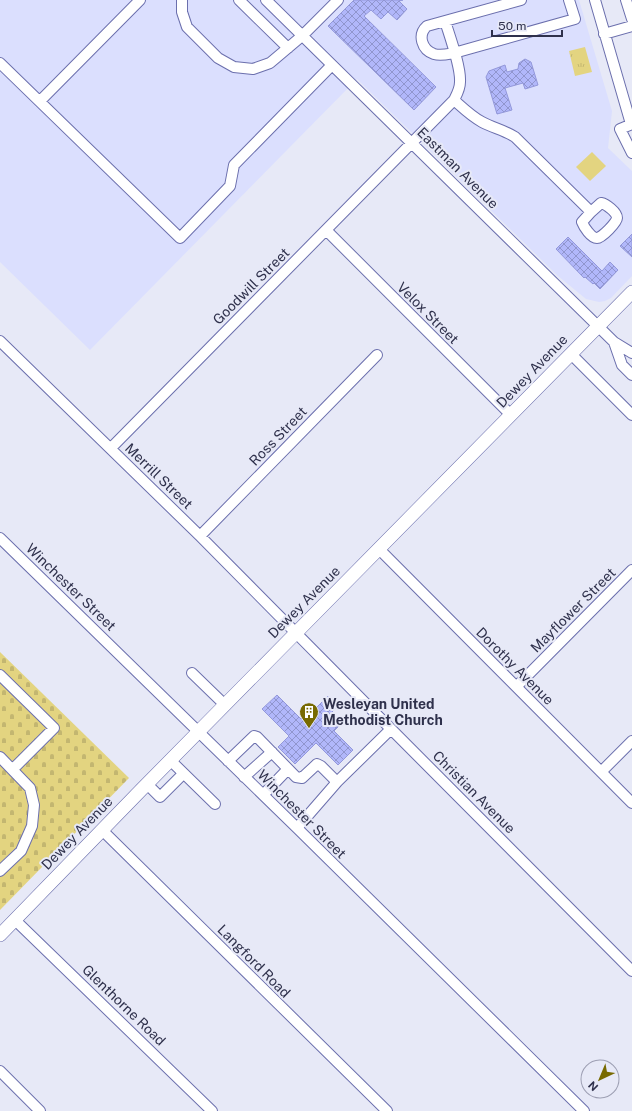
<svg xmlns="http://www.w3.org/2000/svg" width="632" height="1111" font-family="'Public Sans',sans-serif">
	<defs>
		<pattern id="cemetery-stones" width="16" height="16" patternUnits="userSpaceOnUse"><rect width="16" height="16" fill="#e3d480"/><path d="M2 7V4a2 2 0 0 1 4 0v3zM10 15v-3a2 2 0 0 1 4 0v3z" fill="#c3b670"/></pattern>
		<pattern id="park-tufts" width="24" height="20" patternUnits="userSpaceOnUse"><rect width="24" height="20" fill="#e3d480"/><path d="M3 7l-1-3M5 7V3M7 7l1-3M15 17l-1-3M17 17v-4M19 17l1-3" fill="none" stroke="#c3b670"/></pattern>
		<pattern id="building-cross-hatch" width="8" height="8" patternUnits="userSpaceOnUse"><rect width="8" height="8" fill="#b1b7fa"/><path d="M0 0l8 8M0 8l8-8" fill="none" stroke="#9095cd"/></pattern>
	</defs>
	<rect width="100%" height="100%" fill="#e7e9f7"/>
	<path fill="#dbdffe" d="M0,0H579L612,111L608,148L632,171V276L611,298L605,301L599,302L586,299L558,276L357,79L90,350L0,262Z"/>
	<path fill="url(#cemetery-stones)" d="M0,652L129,778L0,910Z"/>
	<path fill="url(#park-tufts)" d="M585,47L592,72L575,76L569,51Z"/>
	<path fill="#e3d480" d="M592,152L606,166L590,181L576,167Z"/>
	<path fill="url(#building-cross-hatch)" stroke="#9398da" d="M354,0H403L399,1L407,9L397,20L388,12L381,19L371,10L364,16L436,87L414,110L328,26Z
		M525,59L531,62L538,85L525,89L523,83L505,88L512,110L497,114L486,77L489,71L505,65L507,72L518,69L519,63Z
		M632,234V257L620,246Z
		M568,237L602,271L610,262L618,270L600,289L594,283L593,284L585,277L584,278L556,249Z
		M277,695L301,719L305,715L307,717L328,696L338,706L323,721L329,727L334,722L339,726L334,731L353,750L338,765L316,743L295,764L278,747L289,736L262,709Z"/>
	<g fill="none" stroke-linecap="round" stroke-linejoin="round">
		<g stroke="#6b6fad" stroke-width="12">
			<path id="minor" d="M182,0V12L187,27L218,58L234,67L253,69L270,63L302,36L338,0
				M239,0L288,48
				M266,0L614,342L632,353
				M521,0L427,26C417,35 422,50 434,54C441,56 448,54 454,53L575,19L569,0
				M595,0L631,124
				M626,0L632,19
				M604,34L632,26
				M0,63L180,238L230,186L234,165L332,65
				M454,100C463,108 471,116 482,122C493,128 504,130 515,137L591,212
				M40,101L140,0
				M632,124L620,129L632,153
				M601,203C606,204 617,212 617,218C617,222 602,238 597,238C591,238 584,227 582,222L591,212Z
				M326,230L511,415
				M0,341L200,536L391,729L632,971
				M614,342L622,365L632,375
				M571,354L632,415
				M111,448L454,100C457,94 460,89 460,82C461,67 450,37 445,21
				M200,536L377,355
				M0,538L297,828L584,1111
				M379,549L632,803
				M192,673L225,705
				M0,675L54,728L13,769
				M517,686L632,570
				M0,757L30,788L34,805L32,826L21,851L0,871
				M170,760L215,804
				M228,761L254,736L257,737L296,777L302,778L317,764L321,766L337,782L391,729
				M601,772L632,741
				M244,777L272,752
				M147,784L160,797L183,774
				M263,795L288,769
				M297,828L337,782
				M102,830L387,1111
				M15,920L212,1111
				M0,1071L40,1111"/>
		</g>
		<g stroke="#6b6fad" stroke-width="14">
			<path id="major" d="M0,935L141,790L632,292"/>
		</g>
		<use href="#minor" stroke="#fff" stroke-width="10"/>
		<use href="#major" stroke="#fff" stroke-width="13"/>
	</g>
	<defs>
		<g id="building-pin" transform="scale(1)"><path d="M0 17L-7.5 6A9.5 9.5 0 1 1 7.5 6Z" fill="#786a01" stroke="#e7e9f7"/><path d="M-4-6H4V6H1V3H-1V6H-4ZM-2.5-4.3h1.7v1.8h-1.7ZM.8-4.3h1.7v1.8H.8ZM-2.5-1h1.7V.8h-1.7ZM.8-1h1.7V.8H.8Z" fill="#fff"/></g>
	</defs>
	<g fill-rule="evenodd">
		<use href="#building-pin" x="309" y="712"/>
	</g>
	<g text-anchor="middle" stroke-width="4" stroke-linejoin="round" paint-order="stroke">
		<g font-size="14" fill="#2f314c" stroke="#e7e9f7">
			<text transform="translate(458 168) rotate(45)" y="5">Eastman Avenue</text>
			<text transform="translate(251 286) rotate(-45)" y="5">Goodwill Street</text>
			<text transform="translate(428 313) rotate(45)" y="5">Velox Street</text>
			<text transform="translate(532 371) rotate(-46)" y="5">Dewey Avenue</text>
			<text transform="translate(278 436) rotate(-46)" y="5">Ross Street</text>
			<text transform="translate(159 476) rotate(44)" y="5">Merrill Street</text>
			<text transform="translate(71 587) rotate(44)" y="5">Winchester Street</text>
			<text transform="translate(304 602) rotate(-45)" y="5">Dewey Avenue</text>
			<text transform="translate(573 610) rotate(-45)" y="5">Mayflower Street</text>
			<text transform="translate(515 666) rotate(45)" y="5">Dorothy Avenue</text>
			<text transform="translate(474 792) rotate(45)" y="5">Christian Avenue</text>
			<text transform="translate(302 814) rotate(45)" y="5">Winchester Street</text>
			<text transform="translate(77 833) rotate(-46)" y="5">Dewey Avenue</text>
			<text transform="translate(254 961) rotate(45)" y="5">Langford Road</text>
			<text transform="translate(124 1005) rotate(44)" y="5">Glenthorne Road</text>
		</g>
		<g font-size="14" font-weight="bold" fill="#2f314c" stroke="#e7e9f7" text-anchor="start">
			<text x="323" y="709">Wesleyan United<tspan x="323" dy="16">Methodist Church</tspan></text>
		</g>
	</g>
	<g transform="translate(600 1079) rotate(224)"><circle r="19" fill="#e7e9f7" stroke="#9d9fb3"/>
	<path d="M0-3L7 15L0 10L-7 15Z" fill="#786a01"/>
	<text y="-6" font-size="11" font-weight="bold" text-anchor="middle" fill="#2f314c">N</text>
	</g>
	<path d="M492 30v6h70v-6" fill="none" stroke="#2f314c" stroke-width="2"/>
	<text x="498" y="30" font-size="12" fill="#2f314c" stroke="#e7e9f7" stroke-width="3" paint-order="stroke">50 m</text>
</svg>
